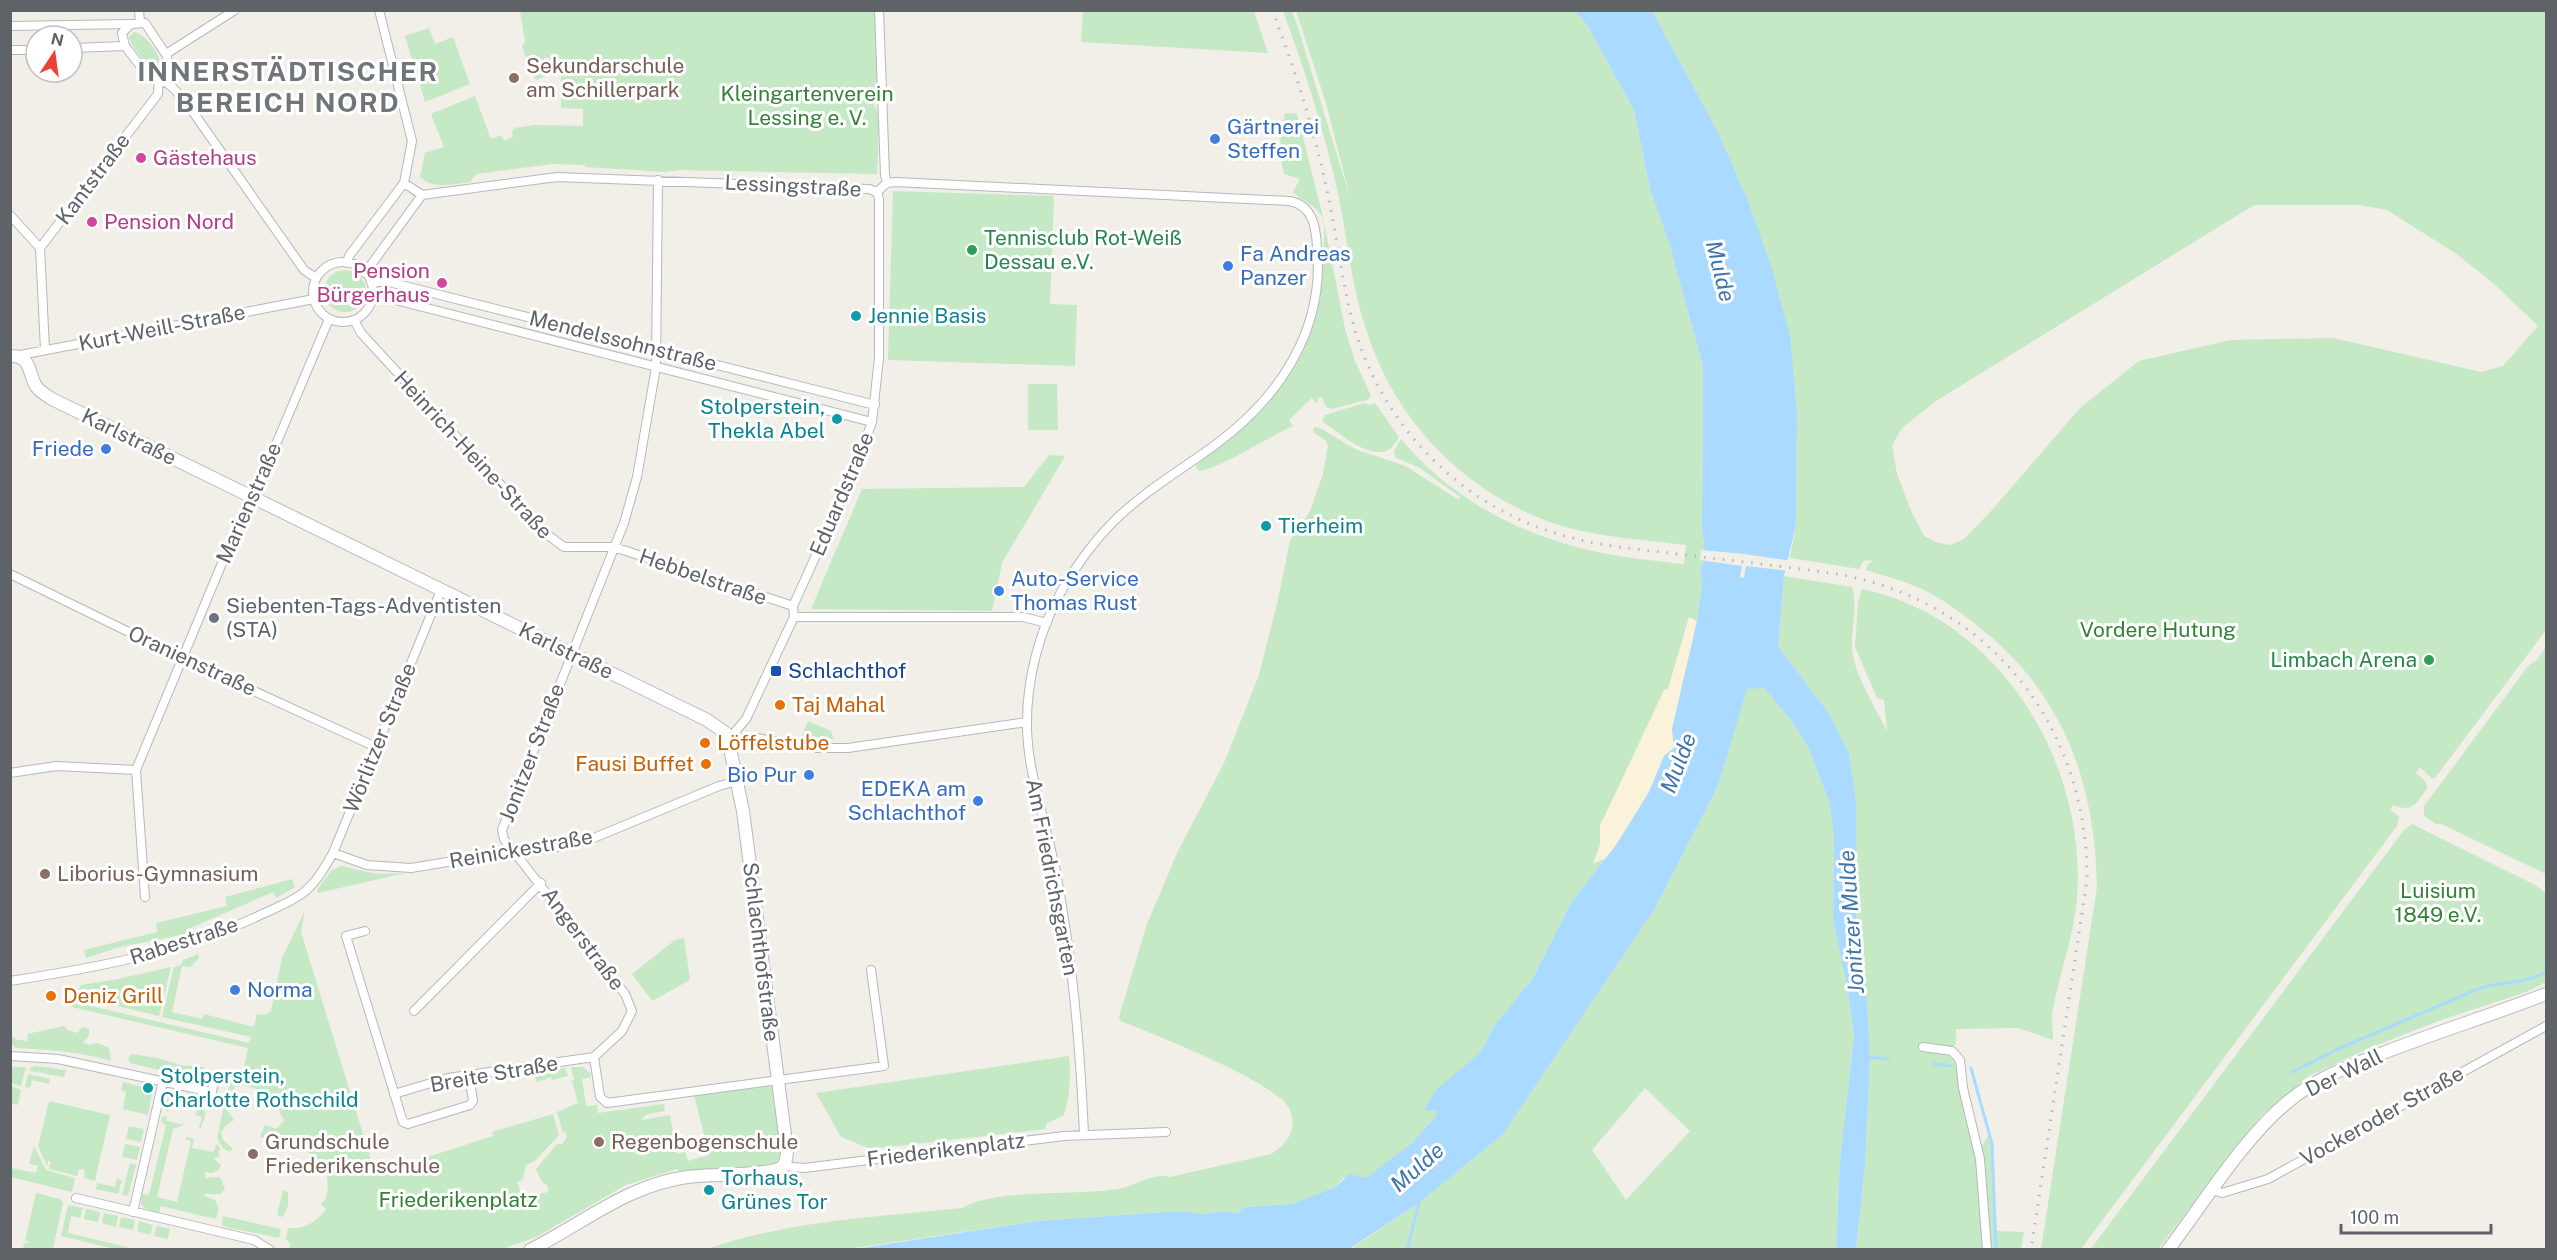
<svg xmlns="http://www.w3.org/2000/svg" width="2557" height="1260" font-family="'Public Sans',sans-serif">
	<rect width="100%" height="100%" fill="#f1efe8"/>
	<path fill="#c5e8c5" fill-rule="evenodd" d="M520,11H875L877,93L874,105L879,115L877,174L680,170L665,172L585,167V165L553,164L476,174L470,182C453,184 434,190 420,177L425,153L444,147L431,114L475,96L491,139L501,135L504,141L513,137L512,132L514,128L536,125L583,126V109L561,108V73L557,71L536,80L533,74L540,71L541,74L552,70L548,57L529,66L522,47L525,41Z
		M1083,11H1254L1268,53L1081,42Z
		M1283,11H1291L1296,21L1351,201L1326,103L1296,11H1575L1587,25L1634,110L1650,189L1669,243L1703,366L1702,529L1704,546L1703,564L1700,570L1702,581L1697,621L1689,618L1668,689L1600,825V845L1594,863L1605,859L1572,901L1533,978L1494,1026L1480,1053L1425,1110L1436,1111V1116L1412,1143L1383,1167L1366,1178H1343L1336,1187L1291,1204L1245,1207L1237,1213L1224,1211L1203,1214L1179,1211L1037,1221L848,1249L704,1250C786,1221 876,1217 962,1208C999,1188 1074,1196 1117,1189C1135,1187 1151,1172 1170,1177L1271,1154C1287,1145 1299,1128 1289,1108C1274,1081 1155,1035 1121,1021L1119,1017L1147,924L1178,851L1224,763L1259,675L1277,604L1290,541L1310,511L1323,474L1328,446L1326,441L1313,432L1314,427L1320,428L1355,449L1405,466L1459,500L1460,497L1420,468L1395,457L1394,451L1401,439C1461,511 1546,547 1638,559C1653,560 1669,563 1684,564L1686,545C1640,539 1591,537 1547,521C1459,488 1392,416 1365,326C1351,283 1347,237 1338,193C1324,130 1305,70 1283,11Z
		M1652,11H2546V630L2435,778H2431L2420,767L2416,773L2426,782L2427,788C2416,804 2413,813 2393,805L2390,810L2399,816L2397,826L2081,1249H2041L2097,887C2095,782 2063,693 1979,627C1961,613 1943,599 1922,589C1904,581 1885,576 1866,570L1868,564L1874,560L1863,561L1859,569L1790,558L1796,524L1797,414L1746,196L1718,132ZM2254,205H2360L2387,210L2455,253L2492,282L2538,326L2503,366L2481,372L2333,338L2230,340L2139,361L2080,408L1992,510L1964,539L1950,545L1936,542L1924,536L1912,513L1897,474L1892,445L1902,428L1936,401Z
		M429,28L435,44L453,37L470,84L425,102L405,36Z
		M134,32C146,33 165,60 160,70L151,71L132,45L129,37Z
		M1285,113L1297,114L1323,217L1345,329L1355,361L1371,396L1367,400L1332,409L1326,407L1322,397H1319L1317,404L1312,398L1289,420L1293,426C1269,436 1219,470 1198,471L1196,466L1198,463C1274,409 1323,354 1323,256C1323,245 1327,224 1321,215C1314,203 1301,202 1293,192L1300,179L1284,174L1279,150Z
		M893,191L1054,196L1050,304L1077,305L1075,366L888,360Z
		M324 291a21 21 0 1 1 42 0a21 21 0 1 1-42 0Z
		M1028,384H1057L1058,430H1028Z
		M1364,403L1371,405L1375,403L1399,437C1396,442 1392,449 1386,451C1365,457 1338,432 1322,421L1325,415Z
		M1049,455L1065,456L1002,563L992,611L811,609L862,489L1024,487Z
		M1784,576L1852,587C1858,607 1851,628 1852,648C1853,672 1876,709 1887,731L1884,700L1877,698L1855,647L1858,602L1862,589C2000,618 2087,762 2077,898C2074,936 2060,971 2053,1009C2051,1019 2053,1030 2053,1040L2018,1028L1956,1029V1044L1947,1053L1959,1067L1977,1153L1990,1243L1987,1191L1981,1148L1990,1132L1996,1231L2024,1232L2021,1249H1856L1865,1165L1870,1059L1866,981L1856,924V802L1849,753L1828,712L1778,646Z
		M2546,647V874L2441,824H2436L2424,816V806L2529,665L2537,660Z
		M1747,688H1764L1790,719L1807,745L1829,801L1834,836L1833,921L1847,985L1854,1036L1840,1160L1836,1249L1349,1250L1419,1203L1503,1134L1654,910L1718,786ZM1645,1088L1690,1131L1626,1200L1592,1150Z
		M808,721L831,731L834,739L801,738Z
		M2412,824L2535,885L2546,893V982L2526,992L2444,1019L2372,1047L2309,1076L2262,1115L2158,1249L2090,1250L2404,830Z
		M341,866L377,874L405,873L318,893L317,890L331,871Z
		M292,879L295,887L276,898L273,892L186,930V934L120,947L86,958L84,950L157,932L156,923L227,906L225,897Z
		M305,910L301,932L372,1163L387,1170L493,1136L492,1132L553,1114L559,1135L535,1161L526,1165L523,1180L517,1182L520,1190L518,1200L548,1192V1186L542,1182L536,1169L557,1144H562L567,1137L566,1132L563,1133L557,1112L578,1103L572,1081L574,1080L571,1067H583L590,1073L591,1077L582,1079L586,1106L597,1105L598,1113L664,1104L665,1111L647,1114L641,1120L670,1115L677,1154L685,1152L688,1161L709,1155L694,1095L772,1086L775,1088L781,1150C780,1155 779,1160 775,1163C764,1172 701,1169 681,1173L677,1169L626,1185L536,1237L502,1249H289L290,1244L286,1239L288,1228C305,1230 317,1221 326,1209L321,1205L323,1201H325C332,1178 326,1155 299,1150L296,1145L260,1137L265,1125L276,1129L284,1121L271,1093L258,1089L257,1092H255V1088L235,1084L232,1093L234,1098L232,1099L228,1091L233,1070L243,1071L248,1048L72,1007L74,1002L249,1043L251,1037L162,1017L174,967L181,965L183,960L198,954L199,958L190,967L182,966L172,1012L202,1019L204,1014L254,1027L257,1014L264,1015L271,1011L282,958Z
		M684,938L690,980L652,1001L632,974L675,940Z
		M171,967L159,1016L76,996L81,985L118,979Z
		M64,1026L67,1030L77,1033L83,1027L89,1029V1036L83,1042L89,1045L97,1043L109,1048L111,1061C79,1051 49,1050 16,1048L11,1044V1036L18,1040L28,1041L27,1034Z
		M132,1054L158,1058L180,1065L203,1067L208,1074V1079L204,1083L195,1084L196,1079L130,1063L128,1058Z
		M1069,1056C1071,1076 1070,1096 1064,1115L1046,1124V1129L871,1149L841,1137L816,1093Z
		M36,1066L66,1070L64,1077L30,1071L31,1067Z
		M15,1067H26L21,1086L11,1083V1068Z
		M565,1068L568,1076L552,1080L551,1077L537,1082L534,1075L527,1077L529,1073Z
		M28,1074L50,1079L49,1084L32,1080L30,1088L25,1087Z
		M123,1082L147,1088L152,1092L148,1115L123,1109L126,1092L121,1090Z
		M11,1086L21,1090L18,1105L11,1103Z
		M188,1092L203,1099L205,1116L201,1128H199L202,1117L196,1115L197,1108L171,1102L168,1112L163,1108L165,1101L173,1098L185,1100Z
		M49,1101L110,1115L95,1181L84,1178L85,1170L79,1169L77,1176L49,1169L51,1161H48L47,1166L38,1146Z
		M224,1106L234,1120L226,1125L221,1133L223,1140L233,1149L229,1152L222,1147L217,1138Z
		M167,1116L166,1121L184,1125L173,1129L157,1197L177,1202L191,1141L185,1139L187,1137L194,1139L192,1148L213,1152L217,1144L221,1150L218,1152L220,1156L214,1159L221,1165L219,1170L212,1173L205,1172V1178L220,1177L225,1189L220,1194H205L204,1196L215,1200L219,1210L215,1219L161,1206L159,1213C151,1211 144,1210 141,1203L142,1194L149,1195L166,1126L161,1121L162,1117Z
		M129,1126L144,1129L141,1142L126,1139Z
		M125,1144L140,1147L137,1160L122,1157Z
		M34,1146L46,1170L75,1178L72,1192L11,1177V1168L36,1173L38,1166L29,1164Z
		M130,1163L136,1165L128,1196L122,1195Z
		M117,1179L122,1180L118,1194L96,1189L97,1183L115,1187Z
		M283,1190L288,1192V1206L283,1217L277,1215Z
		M36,1193L60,1199L63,1203L53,1249H23L24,1243H31L25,1241Z
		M68,1205L83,1208L80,1218L71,1216L68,1233L135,1249H115L61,1236Z
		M86,1209L100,1212L98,1222L84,1219Z
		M104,1213L118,1216L116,1227L102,1223Z
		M223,1216L281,1229L279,1238L222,1226Z
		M121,1217L135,1220L133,1230L119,1227Z
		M139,1221L153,1225L150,1235L137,1231Z
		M157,1226L170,1229L168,1239L154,1236Z"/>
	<path fill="#fbf3d9" d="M1689,617L1697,621L1672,729L1674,748L1664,756L1649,792L1616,845L1605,859L1593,863L1600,845V826L1664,690L1668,689Z"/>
	<path fill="#aadaff" d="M1575,11H1652L1718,132L1746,196L1771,266L1790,336L1797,414L1796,524L1784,576L1778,646L1828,712L1849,753L1856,802V924L1866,981L1870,1059L1865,1165L1856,1249H1836L1840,1160L1854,1036L1847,985L1833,921L1834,836L1829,801L1807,745L1790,719L1764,688L1747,689L1718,786L1654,910L1503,1134L1419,1203L1349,1249L848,1250L1037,1221L1179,1211L1203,1214L1224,1211L1237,1213L1245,1207L1291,1204L1336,1187L1349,1174L1366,1178L1412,1143L1436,1116V1111L1424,1110L1436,1090L1480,1053L1494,1026L1533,978L1572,901L1616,845L1649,792L1664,756L1674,748L1672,729L1697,621L1702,582L1700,570L1703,564L1704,546L1702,529L1703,366L1669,243L1650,189L1634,110L1587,25Z"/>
	<path fill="#f1efe8" d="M1701,550L1744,554L1792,561L1789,571L1746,566L1744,578L1740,577L1742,566L1700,560Z"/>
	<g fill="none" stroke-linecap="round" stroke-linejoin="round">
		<path stroke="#aadaff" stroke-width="3" d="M1869,1057L1888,1059
			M1934,1064L1951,1066
			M1971,1068L1992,1144L1996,1250
			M2292,1072L2338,1049L2478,989C2501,981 2526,984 2546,972
			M1407,1250L1419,1203"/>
		<g stroke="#b5b8bc" stroke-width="10">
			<path id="street" d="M139,10L140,22
				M879,10L885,175L887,183
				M10,26L130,24
				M72,48L125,46
				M10,50H36
				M166,54L235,10
				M159,77L168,68L167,56L145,23L131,24L122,33L125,46L148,76C173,84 171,85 188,105L304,270L316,278
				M404,183L422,195L557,177L869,189L877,192
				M877,192L887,183L896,182L1290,201C1313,206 1316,227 1317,247C1325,330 1279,398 1215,445C1181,470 1143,492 1113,522C1093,542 1076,566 1062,590C1039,630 1026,682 1027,728C1028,772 1044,816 1053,859C1059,883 1062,908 1066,932C1076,999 1081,1066 1084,1134
				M10,215L40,248L45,349
				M40,248L158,94L159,77
				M313 292a30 30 0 1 1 60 0a30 30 0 1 1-60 0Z
				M347,263L349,256L404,183L412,141L379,10
				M365,273L422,195
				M371,282H389L875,405
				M372,297L380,296L872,422
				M354,320L361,333L545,533L564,547H614L793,606
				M15,356L314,299
				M10,574L182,658L376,747
				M794,617H1023L1047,623
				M729,739L746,719L794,617L793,606L852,476L872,422L879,358V199L877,192
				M731,739L757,738L809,748H848L1027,722
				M10,773L56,766L136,770
				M333,853L367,865L411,868L514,851L552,848L589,840L719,786L737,781
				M145,897L136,770L232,539L244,520L329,319
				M365,931L346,936L403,1122L408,1124L470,1105L473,1101L469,1075
				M10,981C94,968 177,953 254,918C270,910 288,904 303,893C316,883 325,867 333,853L441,590
				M414,1011L541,883
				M1923,1047L1952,1051L1960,1060L1963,1088L1980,1159L1987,1250
				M10,1056L58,1059L212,1092L214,1081
				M594,1057L622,1031L632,1011L625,994L504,839L502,830L624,523L637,477L656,367L658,180
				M594,1057L600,1097L607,1103L884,1066L871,970
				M394,1094L448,1078L594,1057
				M783,1166L804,1168L1064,1136L1166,1132
				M2213,1190L2222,1193L2268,1179L2546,1026
				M76,1198L254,1240L270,1250
				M133,1212L163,1081"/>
		</g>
		<g stroke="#b6babf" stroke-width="14">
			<path id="secondary" d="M10,356C32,355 28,374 36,386C40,392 46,395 52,399L707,720L727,734L743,811L787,1150C787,1156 786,1163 782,1167C772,1176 704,1174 687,1177C628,1185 582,1224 530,1250
				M2168,1250C2203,1204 2245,1136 2289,1101C2316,1078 2350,1066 2383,1053C2437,1032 2492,1015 2546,994"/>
		</g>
		<use href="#street" stroke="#fff" stroke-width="8"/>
		<use href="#secondary" stroke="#fff" stroke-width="12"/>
		<path stroke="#b6b7b8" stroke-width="3" stroke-dasharray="1.5 8" stroke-linecap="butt" d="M1272,10C1295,69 1314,129 1327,190C1337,236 1342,284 1355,330C1385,431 1467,511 1569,537C1602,546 1636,549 1669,553C1725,560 1782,566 1837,574C1990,601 2088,727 2087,880L2031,1250"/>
	</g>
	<g fill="#8d6e63" stroke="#fff" stroke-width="2">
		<circle cx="514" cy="78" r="6"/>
		<circle cx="45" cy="874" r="6"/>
		<circle cx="599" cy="1142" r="6"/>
		<circle cx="253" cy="1154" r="6"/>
	</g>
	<g fill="#3f7fe0" stroke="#fff" stroke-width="2">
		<circle cx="1215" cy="139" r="6"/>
		<circle cx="1228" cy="266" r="6"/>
		<circle cx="106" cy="449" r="6"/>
		<circle cx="999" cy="591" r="6"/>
		<circle cx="809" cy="775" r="6"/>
		<circle cx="978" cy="801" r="6"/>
		<circle cx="235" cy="990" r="6"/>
	</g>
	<g fill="#d1479c" stroke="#fff" stroke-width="2">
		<circle cx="141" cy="158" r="6"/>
		<circle cx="92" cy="222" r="6"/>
		<circle cx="442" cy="283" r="6"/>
	</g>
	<g fill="#2e9e5b" stroke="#fff" stroke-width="2">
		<circle cx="972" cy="250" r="6"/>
		<circle cx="2429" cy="660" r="6"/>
	</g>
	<g fill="#0f9aa8" stroke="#fff" stroke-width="2">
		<circle cx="856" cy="316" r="6"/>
		<circle cx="837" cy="419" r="6"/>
		<circle cx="1266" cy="526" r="6"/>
		<circle cx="148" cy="1088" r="6"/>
		<circle cx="709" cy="1190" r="6"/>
	</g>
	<circle fill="#6b7280" stroke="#fff" stroke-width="2" cx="214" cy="618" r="6"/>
	<rect fill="#1a4fb4" stroke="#fff" stroke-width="2" x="770" y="665" width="12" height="12" rx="3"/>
	<g fill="#e8710a" stroke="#fff" stroke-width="2">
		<circle cx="780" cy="705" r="6"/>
		<circle cx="705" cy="743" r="6"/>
		<circle cx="706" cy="764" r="6"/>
		<circle cx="51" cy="996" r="6"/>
	</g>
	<g text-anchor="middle" stroke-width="6" stroke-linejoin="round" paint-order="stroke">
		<g font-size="21" fill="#785e54" stroke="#fff" text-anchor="start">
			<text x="526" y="73">Sekundarschule<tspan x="526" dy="24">am Schillerpark</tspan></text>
			<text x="57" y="881">Liborius-Gymnasium</text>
			<text x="265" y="1149">Grundschule<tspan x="265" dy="24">Friederikenschule</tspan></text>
			<text x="611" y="1149">Regenbogenschule</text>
		</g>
		<g font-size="21" fill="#348238" stroke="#fff">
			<text x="807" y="101">Kleingartenverein<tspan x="807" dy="24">Lessing e. V.</tspan></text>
			<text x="2158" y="637">Vordere Hutung</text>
			<text x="2438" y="898">Luisium<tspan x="2438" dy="24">1849 e.V.</tspan></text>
			<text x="458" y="1207">Friederikenplatz</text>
		</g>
		<g font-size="21" fill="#366cbe" stroke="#fff" text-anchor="start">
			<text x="1227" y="134">Gärtnerei<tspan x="1227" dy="24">Steffen</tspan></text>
			<text x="1240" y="261">Fa Andreas<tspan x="1240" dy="24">Panzer</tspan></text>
			<text x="94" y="456" text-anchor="end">Friede</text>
			<text x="1011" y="586">Auto-Service<tspan x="1011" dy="24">Thomas Rust</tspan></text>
			<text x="797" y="782" text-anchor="end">Bio Pur</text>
			<text x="966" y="796" text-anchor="end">EDEKA am<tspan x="966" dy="24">Schlachthof</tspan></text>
			<text x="247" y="997">Norma</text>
		</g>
		<g font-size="21" fill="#b23c85" stroke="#fff" text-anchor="start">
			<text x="153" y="165">Gästehaus</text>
			<text x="104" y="229">Pension Nord</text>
			<text x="430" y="278" text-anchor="end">Pension<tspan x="430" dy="24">Bürgerhaus</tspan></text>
		</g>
		<g font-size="21" fill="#5f6368" stroke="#fff">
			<text transform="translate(93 179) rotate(-53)" y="7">Kantstraße</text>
			<text transform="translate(793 186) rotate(3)" y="7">Lessingstraße</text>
			<text transform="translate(162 328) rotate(-11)" y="7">Kurt-Weill-Straße</text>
			<text transform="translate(623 341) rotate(14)" y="7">Mendelssohnstraße</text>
			<text transform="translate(129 437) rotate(26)" y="7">Karlstraße</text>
			<text transform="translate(473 455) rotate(47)" y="7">Heinrich-Heine-Straße</text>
			<text transform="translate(842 494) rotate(-67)" y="7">Eduardstraße</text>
			<text transform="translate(249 503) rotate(-66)" y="7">Marienstraße</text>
			<text transform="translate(703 577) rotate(19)" y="7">Hebbelstraße</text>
			<text transform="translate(566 651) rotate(26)" y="7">Karlstraße</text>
			<text transform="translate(192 661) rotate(25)" y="7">Oranienstraße</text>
			<text transform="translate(380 738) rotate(-68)" y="7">Wörlitzer Straße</text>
			<text transform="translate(532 753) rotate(-69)" y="7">Jonitzer Straße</text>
			<text transform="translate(521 849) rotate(-10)" y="7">Reinickestraße</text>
			<text transform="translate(1052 877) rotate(79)" y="7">Am Friedrichsgarten</text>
			<text transform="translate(583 939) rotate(53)" y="7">Angerstraße</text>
			<text transform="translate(184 941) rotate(-18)" y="7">Rabestraße</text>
			<text transform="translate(761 952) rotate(83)" y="7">Schlachthofstraße</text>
			<text transform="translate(2344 1073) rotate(-26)" y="7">Der Wall</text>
			<text transform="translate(494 1074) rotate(-10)" y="7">Breite Straße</text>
			<text transform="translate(2382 1116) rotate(-29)" y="7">Vockeroder Straße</text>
			<text transform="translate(946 1150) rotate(-7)" y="7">Friederikenplatz</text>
		</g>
		<g font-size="21" fill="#27864d" stroke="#fff" text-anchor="start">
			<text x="984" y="245">Tennisclub Rot-Weiß<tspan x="984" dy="24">Dessau e.V.</tspan></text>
			<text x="2417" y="667" text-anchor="end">Limbach Arena</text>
		</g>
		<g font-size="21" fill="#0d838f" stroke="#fff" text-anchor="start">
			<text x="868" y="323">Jennie Basis</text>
			<text x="825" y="414" text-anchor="end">Stolperstein,<tspan x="825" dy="24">Thekla Abel</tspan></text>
			<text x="1278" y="533">Tierheim</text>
			<text x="160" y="1083">Stolperstein,<tspan x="160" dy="24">Charlotte Rothschild</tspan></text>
			<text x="721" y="1185">Torhaus,<tspan x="721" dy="24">Grünes Tor</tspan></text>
		</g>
		<g font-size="21" fill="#5b616d" stroke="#fff" text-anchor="start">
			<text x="226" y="613">Siebenten-Tags-Adventisten<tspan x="226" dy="24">(STA)</tspan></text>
		</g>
		<g font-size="21" fill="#164399" stroke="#fff" text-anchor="start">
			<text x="788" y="678">Schlachthof</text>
		</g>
		<g font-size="21" fill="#c56008" stroke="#fff" text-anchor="start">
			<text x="792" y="712">Taj Mahal</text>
			<text x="717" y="750">Löffelstube</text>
			<text x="694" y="771" text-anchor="end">Fausi Buffet</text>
			<text x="63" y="1003">Deniz Grill</text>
		</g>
		<g font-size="22" font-style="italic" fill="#4174aa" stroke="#fff">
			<text transform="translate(1721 271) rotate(76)" y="8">Mulde</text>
			<text transform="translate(1678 763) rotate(-69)" y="8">Mulde</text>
			<text transform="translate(1851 922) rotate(-94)" y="8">Jonitzer Mulde</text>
			<text transform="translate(1417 1167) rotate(-41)" y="8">Mulde</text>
		</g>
		<g font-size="27" font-weight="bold" letter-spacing="1.5" fill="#70757a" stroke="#fff">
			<text x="288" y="81">INNERSTÄDTISCHER<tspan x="288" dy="31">BEREICH NORD</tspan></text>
		</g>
	</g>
	<rect width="2557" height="1260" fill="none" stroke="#5f6368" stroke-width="24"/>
	<g transform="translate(54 54) rotate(13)"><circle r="28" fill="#ffffff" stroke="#bfc1c3" stroke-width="1.5"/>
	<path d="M0-4.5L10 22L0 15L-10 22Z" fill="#ea4335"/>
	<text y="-9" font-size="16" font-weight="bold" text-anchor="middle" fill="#5f6368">N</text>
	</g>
	<path d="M2341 1224v9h150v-9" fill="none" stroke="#5f6368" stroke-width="3"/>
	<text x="2350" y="1224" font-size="18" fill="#5f6368" stroke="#ffffff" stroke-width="4.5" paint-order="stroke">100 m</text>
</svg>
